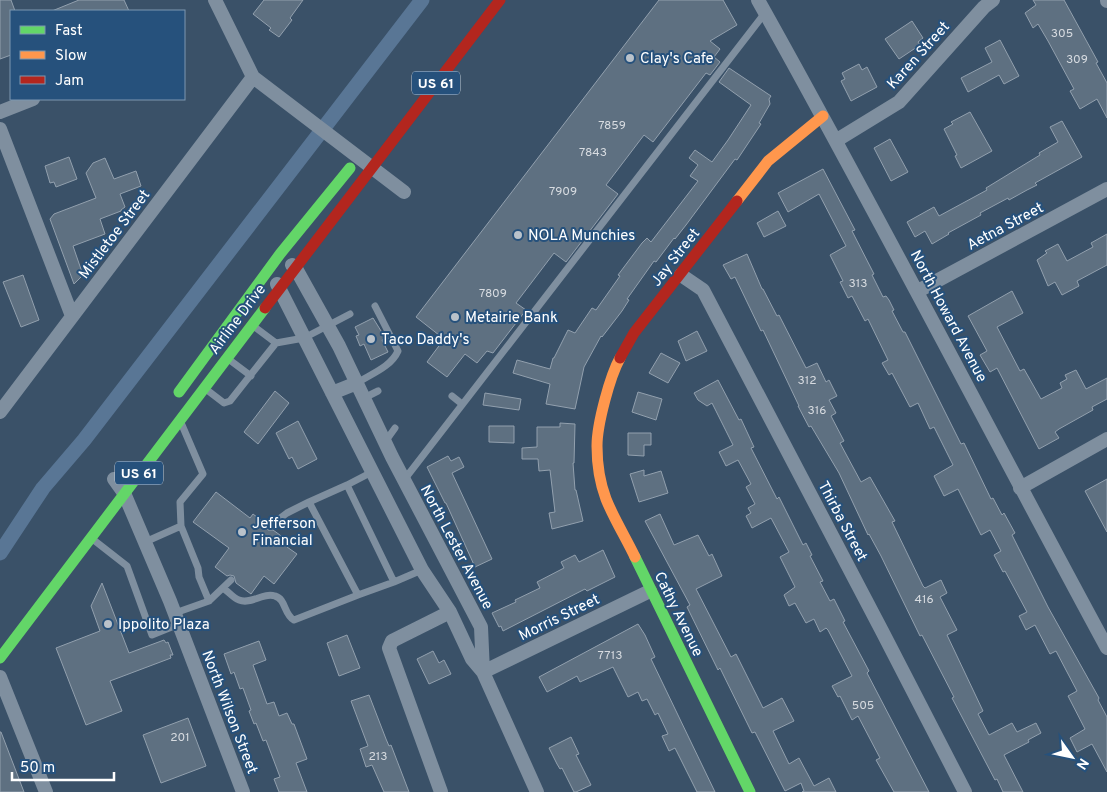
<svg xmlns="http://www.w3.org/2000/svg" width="1107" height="792" font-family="Overpass,sans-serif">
	<rect width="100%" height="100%" fill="#3a5168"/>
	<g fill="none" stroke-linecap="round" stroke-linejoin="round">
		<path stroke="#597695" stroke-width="15" d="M0,553L43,488L84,440L422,0"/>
	</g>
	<path fill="#5e7081" stroke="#92a0ae" d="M0,0H11L15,11H11V55L0,59Z
		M79,0H124L129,11H52Z
		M264,0H303L290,18L292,20L279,37L269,30L271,28L253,14Z
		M659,0H723L737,25L710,41L720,49L714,57L720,62L710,75L706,73L653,142L644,135L606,185L618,194L566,262L554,253L516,303L526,310L493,353L487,351L477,363L465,354L447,377L427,362L444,339L416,317Z
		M1033,0H1064L1098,62L1096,63L1107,83V118L1097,99L1080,109L1070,91L1074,89L1048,41L1038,24L1033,28L1025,13L1036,5Z
		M912,21L923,38L918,42L920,45L899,59L885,39Z
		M1000,40L1019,76L1004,84L999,75L968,92L961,78L992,62L985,48Z
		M859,64L862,70L867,67L877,87L851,101L841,81L845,79L842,73Z
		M729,68L771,96L769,99L770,104L759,123L761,124L737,160L735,159L686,225L675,239L674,238L656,262L654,261L627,299L629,300L622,311L602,337L601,336L584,367L575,409L546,404L550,384L513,373L517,360L550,369L553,358H554L568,330L575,333L592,308L596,310L620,276L618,275L642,243L647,238L651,242L698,181L690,176L698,165L689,158L695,150L712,162L728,140L751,105L719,82Z
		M970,112L992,151L961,168L955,156L957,155L944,129L953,124L951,122Z
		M1062,121L1082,157L1035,183L1037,185L1027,190L1009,200L1008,198L980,213L981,215L948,233L949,234L932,244L925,231L915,237L907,222L934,207L939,216L987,190L986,188L1040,155L1039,153L1058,142L1050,127Z
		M890,139L908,172L891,181L874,148Z
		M69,157L77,179L56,187L54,182L50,183L45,166Z
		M105,158L114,179L136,171L141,186L120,194L125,207L121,210V211L100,219L105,234L73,246L83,275L74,284L50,219L54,214L96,198L86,173L93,163Z
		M823,169L855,230L852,231L874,274L872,275L883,297L886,296L889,300L894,310L892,311L903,332H905L961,444L964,443L991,499L993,498L1002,515L1004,513L1015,533L1012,535L1048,607L1099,698L1098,700L1107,717V772L1092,744L1077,752L1070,738L1085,729L1068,696L1077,691L1056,651L1050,654L1035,625L1026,630L1019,616L1027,612L1005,571L1003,572L994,555L1001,551L990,530L981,535L958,489L944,496L934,476L953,465L934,427L930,429L918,403L910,407L892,373L889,375L882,363L888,360L868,319L865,321L852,296L848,298L840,282L843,281L830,255L846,246L819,194L788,212L778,193Z
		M778,211L786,226L764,237L757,223Z
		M1107,234V265L1077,281L1079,286L1062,295L1055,282L1048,286L1037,260L1047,253L1045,251L1058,244L1067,261L1093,247L1091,243Z
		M747,254L762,289H763L777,316L779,315L806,368L817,363L826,382L829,380L837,396L829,400L836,413L831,416L844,441L840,443L861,482L870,477L895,521L892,522L923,586L925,588L941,580L947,593L940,597L957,630L947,635L983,711L978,714L989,735L1012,723L1017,732L1036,723L1041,733L1028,740L1029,742L1004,755L1023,792H1003L997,779L995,780L952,698L954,697L922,635L920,636L881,556L869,534L868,535L839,473L811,426L809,427L798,406H799L763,330L761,331L735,277L731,279L723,265Z
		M23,275L39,320L21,327L3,282Z
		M1012,291L1023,313L997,327L1020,371L1024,369L1041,399L1062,388L1060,383L1067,379L1065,375L1076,370L1086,389L1107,378V399L1092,407L1093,410L1059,429L1055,432L1059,438L1039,449L997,368L990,372L980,355L987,351L968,316Z
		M373,318L386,339L382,340L388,352L371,360L364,344L360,346L356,336L359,335L355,327Z
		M697,331L707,351L686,361L678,341Z
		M661,353L680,363L668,383L649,373Z
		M718,380L739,420L741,419L754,447L751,448L777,499L779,497L803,545L806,543L812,555L810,556L823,581L820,582L830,601L834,599L845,621L843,622L869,671L867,673L929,792H894L876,760L880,758L858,716L852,720L840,696L838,697L832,686L852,676L828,630L826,628L820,632L814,619L806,623L795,603L789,606L784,595L795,587L780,557L789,552L771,518L752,528L746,516L751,513L748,508L755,504L746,487L751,484L738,460L726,466L719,452L733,445L712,403L707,406L698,400L694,393Z
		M275,391L289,403L258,444L244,432Z
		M638,392L662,399L656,420L632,412Z
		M485,393L521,399L519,410L483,405Z
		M298,421L317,459L298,469L292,457L289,459L276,433Z
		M560,423L575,424L574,463H573L575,490H576L583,521L552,529L549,513L555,512L550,470L539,471L538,459H522V448L537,447V427H560Z
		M489,426H514V443L489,442Z
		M628,433H651V445H644V456L628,455Z
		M448,456L451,461L459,457L464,467L452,473L492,559L475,567L446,503H445L427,467Z
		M644,470V476L661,471L668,493L639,502L630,474Z
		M1107,479V532L1085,491Z
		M216,492L250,518L253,514L266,524L268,530H273L291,543L287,547L297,554L274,584L264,576L251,594L236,583L234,576L230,575L227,576L215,567L229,548L193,522Z
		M660,514L674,545L698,535L709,556L712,554L722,576L696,589L731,657L736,654L763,708L782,698L794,721L773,731L789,764L799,758L814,786L829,778L836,792H802L804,791L801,783L785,791L755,732L752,733L720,668L718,670L687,607L690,605L645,521Z
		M603,550L615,577L587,591L585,589L503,631L501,626L499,627L492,613L516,602L515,600L540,588L537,582L564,568L561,562L575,555L579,562Z
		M102,583L129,653L164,640L166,643L168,642L173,655H170L171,658L110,681L122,711L86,725L56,648L100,631L91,606Z
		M638,624L645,635L655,657L651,659L715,792H697L675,748L669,751L662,736L668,734L658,713L655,715L647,699L642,701L638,692L628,697L613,667L580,682L577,676L547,692L539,677Z
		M347,635L360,668L339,676L327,643Z
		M259,641L266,660L253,665L267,704L274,702L279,716L287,713L292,724H294L307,759L296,763L307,792H279L274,779L280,777L266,740L263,741L256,723L254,724L249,711L251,710L243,688L240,689L234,672L231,674L224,654Z
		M433,651L439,663L444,660L451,674L429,684L417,659Z
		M369,695L386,739L389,746L391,745L409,792H384L372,765L366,767L360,749L368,746L351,701Z
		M188,718L206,766L161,783L143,735Z
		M0,732H1L24,792H0Z
		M571,737L579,754L576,755L591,785L576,792H574L562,768L560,769L557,764L549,748Z"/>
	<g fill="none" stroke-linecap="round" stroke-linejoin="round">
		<path stroke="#7f8f9f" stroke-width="7" d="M256,328L276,343L304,338L350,314
			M231,361L251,376
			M357,383C371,374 391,367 398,351L375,306
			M207,390L224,403L230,401L276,343
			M452,396L462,404
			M364,398L378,391
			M182,425L203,474L180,502L181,526L198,568L199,577L209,601
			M385,442L395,428
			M404,480L765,13
			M347,485L372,472
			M271,525L287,513L309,502
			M95,541L127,566L152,635L179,624
			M145,542L181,526
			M223,588C228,591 233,598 239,600C251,605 263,592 275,596C286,599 284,615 294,620L358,595L309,502L347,485L394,582L422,570
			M358,595L394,582
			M175,613L209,601L231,580"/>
		<path stroke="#7f8f9f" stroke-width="14" d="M215,0L253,77L404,192
			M758,0C878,214 990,432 1107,648
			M1107,0V1
			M0,112L33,99
			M0,129L72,316
			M837,140L899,102L984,7L993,0
			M292,265L295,267L339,346L392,457L481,627L483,672
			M681,275L703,290L882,631L965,792
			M277,284L422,570L450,612L472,659L483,672L537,792
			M918,291L1107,189
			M332,393L357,383
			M0,412L253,77
			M114,479L124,493L170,601L243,792
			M1020,488L1107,439
			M483,672L650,591
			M0,677L46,792
			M441,792L389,648L392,641L450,612"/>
		<path stroke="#63d668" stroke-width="11" d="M179,392L280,254L350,168
			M635,557L750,792
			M0,658L265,308"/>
		<path stroke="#ff974d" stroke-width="11" d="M737,201L768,161L823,116
			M620,358C610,376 597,424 597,446C597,463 600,483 606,499C614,519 626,538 635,557"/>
		<path stroke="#b3261e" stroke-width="11" d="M265,308L500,0
			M620,358L634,333L737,201"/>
	</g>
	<g fill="#bac2ca" stroke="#26517c" stroke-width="2">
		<circle cx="630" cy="58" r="5"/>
		<circle cx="518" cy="235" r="5"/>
		<circle cx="455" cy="317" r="5"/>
		<circle cx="371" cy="339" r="5"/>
		<circle cx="242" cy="532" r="5"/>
		<circle cx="108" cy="624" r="5"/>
	</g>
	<g text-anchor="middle" stroke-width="4" stroke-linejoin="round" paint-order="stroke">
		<g font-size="12" fill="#d7dbe0">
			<text x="1062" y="37">305</text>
			<text x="1077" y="63">309</text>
			<text x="612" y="129">7859</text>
			<text x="593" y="156">7843</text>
			<text x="563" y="195">7909</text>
			<text x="858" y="287">313</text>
			<text x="493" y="297">7809</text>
			<text x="807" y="384">312</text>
			<text x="817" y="414">316</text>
			<text x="924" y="603">416</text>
			<text x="610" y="659">7713</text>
			<text x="863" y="709">505</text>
			<text x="180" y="741">201</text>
			<text x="378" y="760">213</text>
		</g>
		<g fill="#26517c" stroke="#becbd8" stroke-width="1">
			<rect x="412" y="71.5" width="48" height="23" rx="4"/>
			<rect x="115" y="461.5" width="48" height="23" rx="4"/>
		</g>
		<g font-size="14" font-weight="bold" fill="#fff">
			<text x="436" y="88">US 61</text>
			<text x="139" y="478">US 61</text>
		</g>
		<g font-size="15" fill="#fff" stroke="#26517c">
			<text transform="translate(918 55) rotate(-48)" y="5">Karen Street</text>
			<text transform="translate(1005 226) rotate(-28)" y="5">Aetna Street</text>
			<text transform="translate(114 234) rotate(-53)" y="5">Mistletoe Street</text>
			<text transform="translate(675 257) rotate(-52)" y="5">Jay Street</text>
			<text transform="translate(949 316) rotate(62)" y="5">North Howard Avenue</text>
			<text transform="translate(237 319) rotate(-53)" y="5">Airline Drive</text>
			<text transform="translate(843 521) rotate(62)" y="5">Thirba Street</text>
			<text transform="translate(457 547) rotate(62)" y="5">North Lester Avenue</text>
			<text transform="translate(679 614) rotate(64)" y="5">Cathy Avenue</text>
			<text transform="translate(559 617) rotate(-26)" y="5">Morris Street</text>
			<text transform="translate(230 712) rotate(69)" y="5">North Wilson Street</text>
		</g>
		<g font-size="15" fill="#fff" stroke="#26517c" text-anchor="start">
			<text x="640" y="63">Clay's Cafe</text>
			<text x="528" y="240">NOLA Munchies</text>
			<text x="465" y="322">Metairie Bank</text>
			<text x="381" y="344">Taco Daddy's</text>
			<text x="252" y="528">Jefferson<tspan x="252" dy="17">Financial</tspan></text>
			<text x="118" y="629">Ippolito Plaza</text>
		</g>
	</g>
	<rect x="10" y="10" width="175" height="90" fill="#26517c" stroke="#7d97b0"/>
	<rect x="20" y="26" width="25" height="8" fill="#63d668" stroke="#7d97b0"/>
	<text x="55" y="35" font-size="15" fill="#ffffff">Fast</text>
	<rect x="20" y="51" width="25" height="8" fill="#ff974d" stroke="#7d97b0"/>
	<text x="55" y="60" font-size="15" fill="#ffffff">Slow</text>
	<rect x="20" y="76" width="25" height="8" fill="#b3261e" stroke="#7d97b0"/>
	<text x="55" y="85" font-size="15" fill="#ffffff">Jam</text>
	<g transform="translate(1072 757) rotate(123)" stroke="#26517c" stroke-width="4" paint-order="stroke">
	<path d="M0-4L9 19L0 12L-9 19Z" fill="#ffffff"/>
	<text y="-8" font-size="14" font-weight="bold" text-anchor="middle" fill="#ffffff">N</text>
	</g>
	<path d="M12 772v8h102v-8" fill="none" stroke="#ffffff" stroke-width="2.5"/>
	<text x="20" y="772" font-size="15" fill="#ffffff" stroke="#26517c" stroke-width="4" paint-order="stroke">50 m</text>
</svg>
